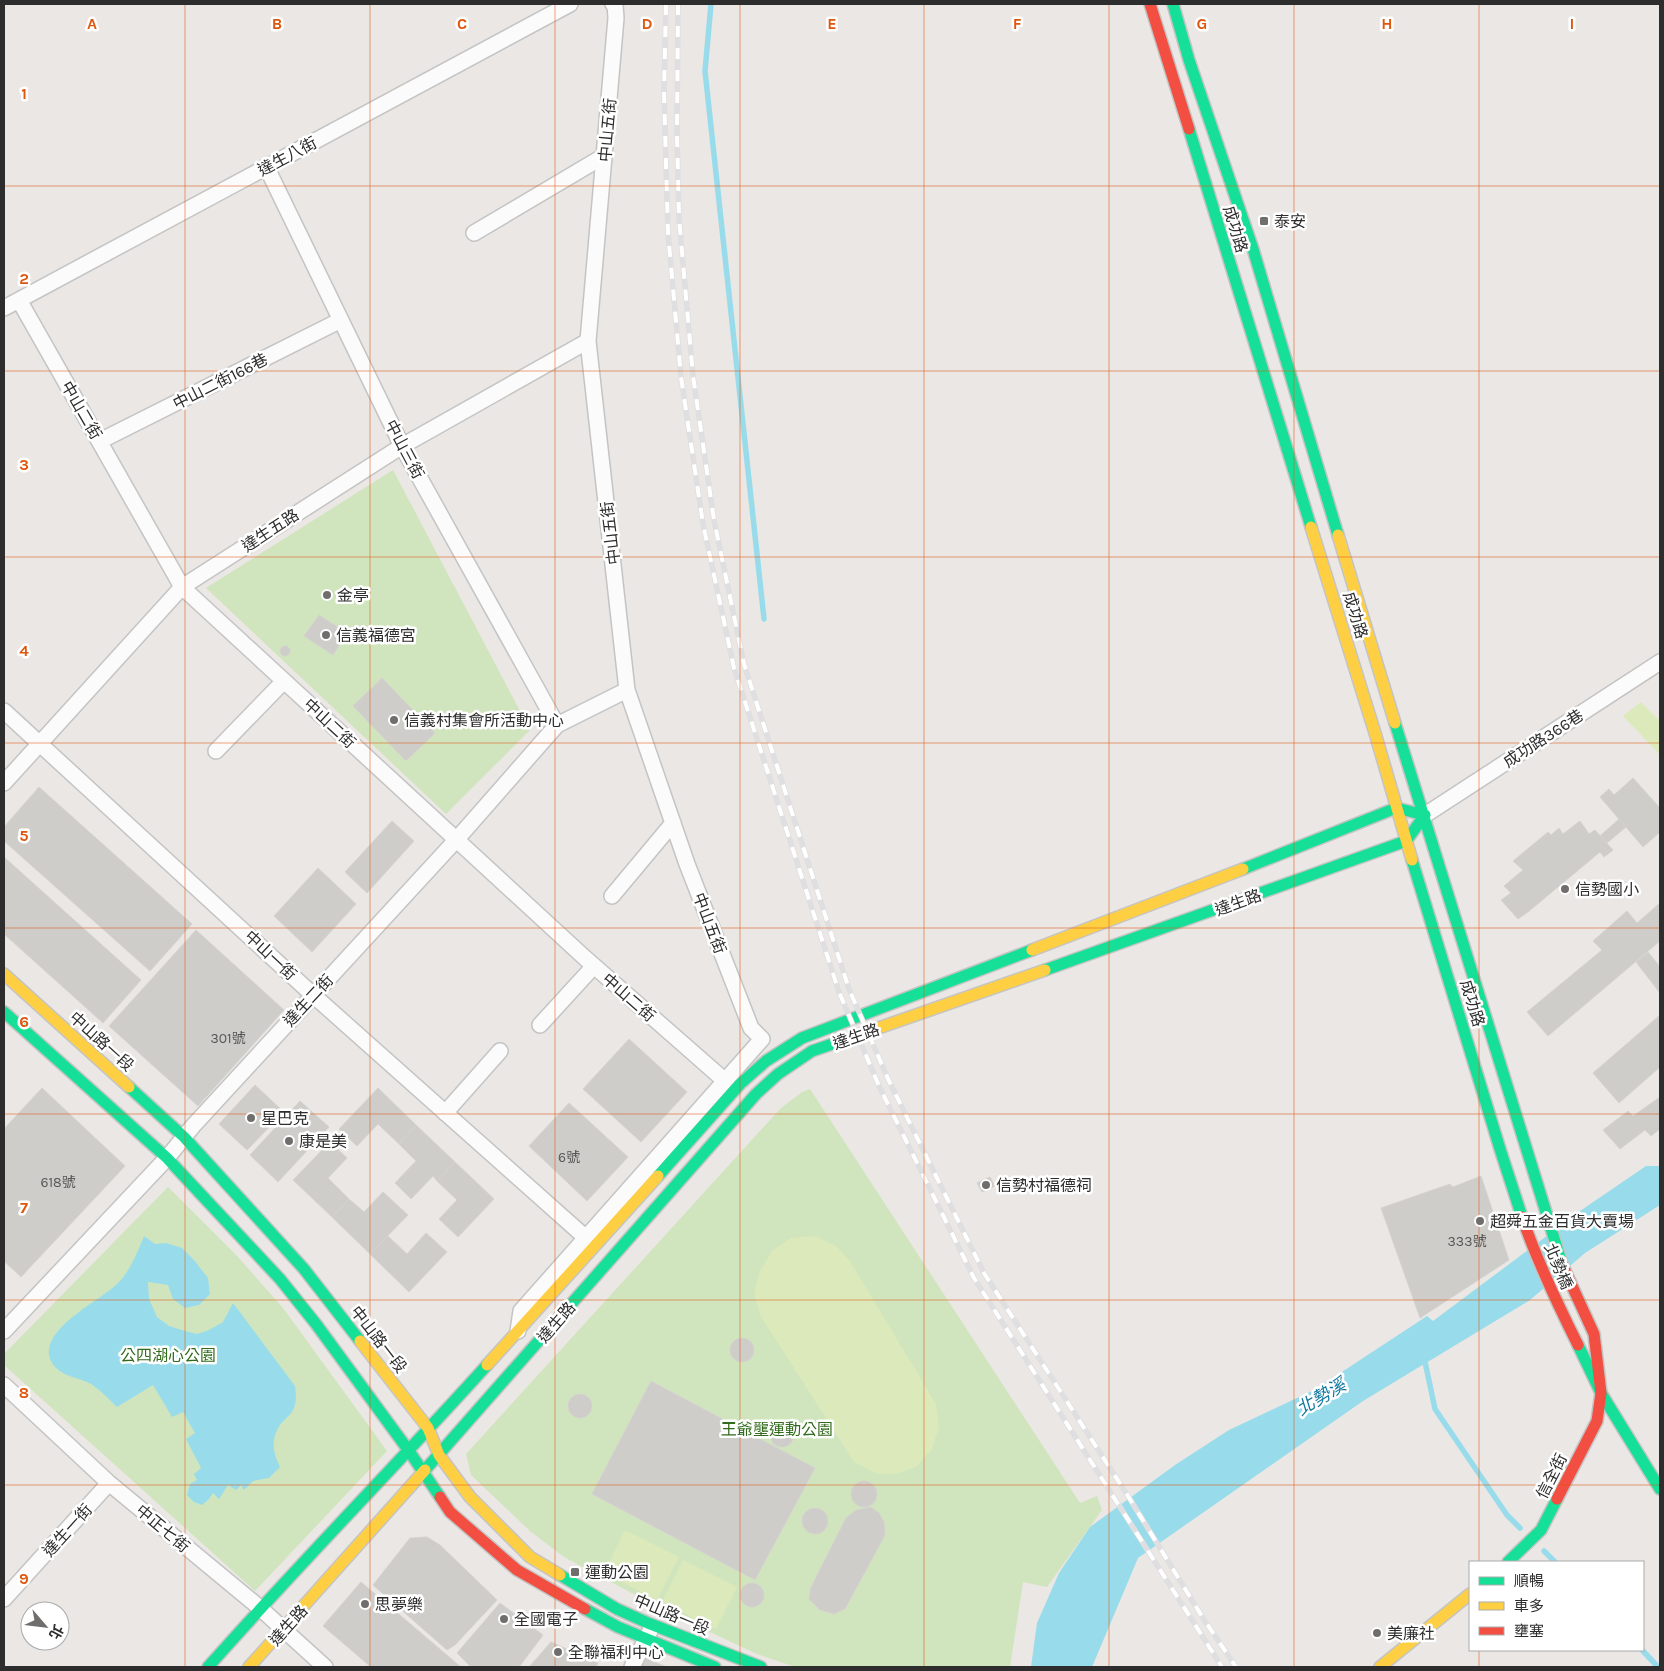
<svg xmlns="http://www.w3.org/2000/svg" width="1664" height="1671" font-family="Karla,'Noto Sans TC',sans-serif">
	<rect width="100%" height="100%" fill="#eae7e4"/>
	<path fill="#d0e5bd" d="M393,470L530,730L446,814L206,588Z
		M810,1089L1080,1503L1097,1496L1102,1510L1047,1587L1023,1582L1010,1667H795L757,1654L669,1613L564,1557L530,1531L471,1475L466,1454L780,1109L802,1092Z
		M168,1187L238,1257L283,1308L387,1451L255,1591L4,1365V1354Z"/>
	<path fill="#dbe9bb" d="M1641,702L1660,721V755L1623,716Z
		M815,1236L835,1245L850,1261L936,1404L939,1427L932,1449L917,1466L897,1474H877L854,1462L760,1315L754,1292L760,1271L772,1251L791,1238Z
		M625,1530L679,1557L657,1600L604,1573Z
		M683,1560L737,1587L716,1629L662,1602Z"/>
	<path fill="#98dceb" d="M1646,1166H1660V1205L1585,1253L1530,1300L1363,1401L1138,1558L1092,1667H1031L1037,1623L1059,1573L1090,1527L1175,1465L1229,1430L1316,1389L1427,1316L1433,1321L1583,1209Z
		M144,1236L155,1244L166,1243L182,1248L194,1260L208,1278L210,1294L199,1305L185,1308L173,1299L168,1285L148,1282L149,1299L157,1317L169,1326L185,1331L197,1334L209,1330L223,1322L233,1303L295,1386C296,1394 297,1403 293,1410C290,1416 283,1420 280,1425C270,1440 273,1453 280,1467L269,1478L253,1481L244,1490L241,1485L236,1490L228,1485L219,1499L213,1493L209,1499L202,1505L194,1502L187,1495L190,1484L197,1480L194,1474L201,1468L186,1439L195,1433L183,1412L172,1417L153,1385L117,1407C109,1399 100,1390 91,1384C81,1378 65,1377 56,1368C26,1336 98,1302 116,1285C130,1272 137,1253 144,1236Z"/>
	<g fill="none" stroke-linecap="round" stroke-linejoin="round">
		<path stroke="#98dceb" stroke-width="5.5" d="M711,4L705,71L764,619
			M1424,1357L1435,1409L1507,1515L1520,1528
			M1544,1551L1555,1562
			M1642,1650L1658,1667"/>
	</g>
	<path fill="#cfcdca" stroke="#d5d3d0" d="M322 595a5 5 0 1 1 10 0a5 5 0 1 1-10 0Z
		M319,615L347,633L333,655L304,636Z
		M280 651a5 5 0 1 1 10 0a5 5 0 1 1-10 0Z
		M382,678L435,733L406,761L353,706Z
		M1633,778L1660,808V832L1643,847L1600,797L1609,789L1614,795Z
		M39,787L192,924L150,971L4,841V827Z
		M1619,819L1626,827L1607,843L1600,836Z
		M392,821L414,841L367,893L345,872Z
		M1580,821L1589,834L1595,830L1613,850L1604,857L1600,852L1528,912L1518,919L1501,900L1511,893L1504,886L1523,870L1513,861L1548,832L1551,835L1559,828L1563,834Z
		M4,857L141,980L103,1023L4,934Z
		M318,868L356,904L312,952L274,916Z
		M1660,903V941L1548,1036L1527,1012L1602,950L1593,941L1627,911L1637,923Z
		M196,930L284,1010L198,1106L109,1026Z
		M1648,952L1660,967V993L1636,962Z
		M1660,1015V1067L1619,1103L1593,1073Z
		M629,1039L687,1092L641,1142L583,1089Z
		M255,1085L284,1112L247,1150L219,1124Z
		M42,1088L125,1166L21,1277L4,1261V1129Z
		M378,1088L416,1125L399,1144L378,1124L357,1146L339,1129Z
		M1660,1097V1129L1651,1136L1645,1130L1620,1149L1603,1130L1628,1111L1633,1116Z
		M300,1101L329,1127L278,1182L250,1155Z
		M569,1103L628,1157L587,1201L529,1146Z
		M416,1125L455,1162L437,1181L433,1176L411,1199L395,1183L416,1161L399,1144Z
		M330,1142L347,1158L328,1178L349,1199L332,1217L293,1180Z
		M455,1162L494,1199L458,1237L439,1219L457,1200L437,1181Z
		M1481,1176L1509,1260L1420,1318L1381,1208L1450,1184L1453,1187Z
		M990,1177L995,1186L982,1192L977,1183Z
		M383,1192L408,1215L370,1254L332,1217L349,1199L364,1212Z
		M426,1233L447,1252L409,1292L370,1254L388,1236L407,1254Z
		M730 1350a12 12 0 1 1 24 0a12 12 0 1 1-24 0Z
		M651,1381L815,1468L755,1580L592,1494Z
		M568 1406a12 12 0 1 1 24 0a12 12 0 1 1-24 0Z
		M770 1435a12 12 0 1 1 24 0a12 12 0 1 1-24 0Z
		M851 1494a13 13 0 1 1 26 0a13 13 0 1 1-26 0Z
		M871,1507L879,1513L884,1522L885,1535L845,1609L834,1614L820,1610L809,1599L811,1587L846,1518L856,1510Z
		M802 1521a13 13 0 1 1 26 0a13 13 0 1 1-26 0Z
		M427,1537L440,1545L497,1600L455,1645L447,1650L373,1585L410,1538Z
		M361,1582L461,1667H371L323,1626Z
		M740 1595a12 12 0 1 1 24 0a12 12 0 1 1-24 0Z
		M500,1603L543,1635L519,1667H471L457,1653Z
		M551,1642L598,1663L596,1667H529Z
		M644,1658L667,1667H640Z"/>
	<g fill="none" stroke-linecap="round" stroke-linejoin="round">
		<g stroke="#c4c4c4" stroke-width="18">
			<path id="street" d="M266,166L402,446L557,725
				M474,233L604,156
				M19,300L182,587L585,958L724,1080
				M4,308L570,4
				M100,441L341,320
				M4,711L313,995L585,1237
				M216,751L284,681
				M4,783L182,587L402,446L588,341
				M1425,815L1660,662
				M612,896L673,823
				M540,1025L594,966
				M445,1113L500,1051
				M4,1331L167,1158L193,1126L457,839L557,725L627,690
				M518,1331L521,1311L762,1039L751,1028L687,864L627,690L588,341L616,18L615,5L613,4
				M4,1385L109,1483L260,1608L325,1667
				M4,1599L109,1483
				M632,1667L651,1629"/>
		</g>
		<g stroke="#c4c4c4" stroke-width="14">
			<path id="fast" d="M1173,4L1189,60L1253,249L1338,535
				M1189,129L1311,527
				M1395,723L1562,1264
				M1412,860L1500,1149L1522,1217
				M1045,970L1406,841L1425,815L1396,808L1243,869
				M4,1012L167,1158L280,1279L316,1324L409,1451L440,1497
				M129,1087L184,1137L304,1269L360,1341
				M658,1176L740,1084L766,1061L802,1038L1032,950
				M1578,1345L1601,1393L1660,1489
				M425,1470L756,1094L778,1074L812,1051L841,1041
				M1508,1562L1541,1530L1557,1499
				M560,1575L617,1609L648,1623L761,1667
				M585,1609L618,1627L715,1667
				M208,1667C299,1564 395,1467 487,1365"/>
		</g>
		<g stroke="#c4c4c4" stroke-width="14">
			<path id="slow" d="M1311,527L1375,733L1412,860
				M1338,535L1395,723
				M1032,950L1243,869
				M4,974L129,1087
				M841,1041L1045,970
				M360,1341L428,1428L439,1455L470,1497L530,1557L560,1575
				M487,1365L658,1176
				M249,1667L425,1470
				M1380,1667L1470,1594"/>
		</g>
		<g stroke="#c4c4c4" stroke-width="14">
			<path id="jam" d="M1150,4L1189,129
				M1522,1217C1537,1261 1557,1303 1578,1345
				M440,1497L450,1512L517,1570L585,1609
				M1557,1499L1597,1421L1601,1393L1594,1334L1562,1264"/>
		</g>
		<use href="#street" stroke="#fcfbfb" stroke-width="15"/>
		<use href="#fast" stroke="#16e098" stroke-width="11"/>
		<use href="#slow" stroke="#ffcf43" stroke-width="11"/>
		<use href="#jam" stroke="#f24e42" stroke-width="11"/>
		<g stroke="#dfdee0" stroke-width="5.5">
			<path id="rail" d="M666,4L664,92L668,233L681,377L703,524L734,668L839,992L879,1086L974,1278L1222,1667
				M678,4L677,134L679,218L693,376L714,520L744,664L849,989L889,1081L984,1273L1128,1496L1203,1618L1236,1667"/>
		</g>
		<use href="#rail" stroke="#fff" stroke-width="4" stroke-dasharray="11" stroke-linecap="butt"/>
	</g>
	<path fill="none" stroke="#df570e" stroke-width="1" stroke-opacity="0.55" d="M185,4V1667M370,4V1667M555,4V1667M740,4V1667M924,4V1667M1109,4V1667M1294,4V1667M1479,4V1562M4,186H1660M4,371H1660M4,557H1660M4,743H1660M4,928H1660M4,1114H1660M4,1300H1660M4,1485H1660M1479,1650V1667"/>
	<g fill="#6f6e6d" stroke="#fff" stroke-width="2">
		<rect x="1259" y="216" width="10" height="10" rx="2.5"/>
		<circle cx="327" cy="595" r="5"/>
		<circle cx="326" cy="635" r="5"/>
		<circle cx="394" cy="720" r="5"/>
		<circle cx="1565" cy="889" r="5"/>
		<circle cx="251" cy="1118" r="5"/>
		<circle cx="289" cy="1141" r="5"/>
		<circle cx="986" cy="1185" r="5"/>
		<circle cx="1480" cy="1221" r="5"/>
		<rect x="570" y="1567" width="10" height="10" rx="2.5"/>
		<circle cx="365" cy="1604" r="5"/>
		<circle cx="504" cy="1619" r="5"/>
		<circle cx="1377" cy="1633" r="5"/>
		<circle cx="558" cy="1652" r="5"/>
	</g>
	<g text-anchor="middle" stroke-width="5" stroke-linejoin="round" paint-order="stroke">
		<g font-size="14" fill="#575756">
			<text x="228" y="1043">301號</text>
			<text x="569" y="1162">6號</text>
			<text x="58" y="1187">618號</text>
			<text x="1467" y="1246">333號</text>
		</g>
		<g font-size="16" fill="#2d2d2d" stroke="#fff">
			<text transform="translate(607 130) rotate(-85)" y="6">中山五街</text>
			<text transform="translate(287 156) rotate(-28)" y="6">達生八街</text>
			<text transform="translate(1236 229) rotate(73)" y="6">成功路</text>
			<text transform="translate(220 381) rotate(-27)" y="6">中山二街166巷</text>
			<text transform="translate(82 410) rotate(60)" y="6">中山二街</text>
			<text transform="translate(405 449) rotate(62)" y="6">中山三街</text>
			<text transform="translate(270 530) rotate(-33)" y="6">達生五路</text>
			<text transform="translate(610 533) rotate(-97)" y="6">中山五街</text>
			<text transform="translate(1356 615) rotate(73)" y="6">成功路</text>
			<text transform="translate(330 723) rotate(43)" y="6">中山二街</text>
			<text transform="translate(1543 738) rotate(-33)" y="6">成功路366巷</text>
			<text transform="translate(1238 902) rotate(-20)" y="6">達生路</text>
			<text transform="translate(710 923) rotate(69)" y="6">中山五街</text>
			<text transform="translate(271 955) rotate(43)" y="6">中山一街</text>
			<text transform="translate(629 997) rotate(41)" y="6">中山二街</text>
			<text transform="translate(308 1000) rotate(-47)" y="6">達生二街</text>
			<text transform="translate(1473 1003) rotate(73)" y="6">成功路</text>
			<text transform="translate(856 1036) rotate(-19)" y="6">達生路</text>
			<text transform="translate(102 1041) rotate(42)" y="6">中山路一段</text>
			<text transform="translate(1559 1266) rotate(67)" y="6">北勢橋</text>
			<text transform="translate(556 1322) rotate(-49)" y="6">達生路</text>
			<text transform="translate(379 1339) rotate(52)" y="6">中山路一段</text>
			<text transform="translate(1551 1476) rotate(-63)" y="6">信全街</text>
			<text transform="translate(163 1528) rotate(40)" y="6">中正七街</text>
			<text transform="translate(67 1530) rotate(-48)" y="6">達生一街</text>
			<text transform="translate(672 1614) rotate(23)" y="6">中山路一段</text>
			<text transform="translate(288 1625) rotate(-48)" y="6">達生路</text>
		</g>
		<g font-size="16" fill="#2d2d2d" stroke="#fff" text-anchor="start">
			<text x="1274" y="227">泰安</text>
			<text x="337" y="601">金亭</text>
			<text x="336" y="641">信義福德宮</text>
			<text x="404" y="726">信義村集會所活動中心</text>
			<text x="1575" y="895">信勢國小</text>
			<text x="261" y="1124">星巴克</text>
			<text x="299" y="1147">康是美</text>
			<text x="996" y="1191">信勢村福德祠</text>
			<text x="1490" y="1227">超舜五金百貨大賣場</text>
			<text x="585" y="1578">運動公園</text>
			<text x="375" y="1610">思夢樂</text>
			<text x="514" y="1625">全國電子</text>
			<text x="1387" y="1639">美廉社</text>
			<text x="568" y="1658">全聯福利中心</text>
		</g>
		<g font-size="16" fill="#326b1c" stroke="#fff">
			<text x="168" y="1361">公四湖心公園</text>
			<text x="777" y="1435">王爺壟運動公園</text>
		</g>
		<g font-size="18" font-style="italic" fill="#0f789f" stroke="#fff">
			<text transform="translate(1321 1397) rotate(-31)" y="6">北勢溪</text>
		</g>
	</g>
	<g font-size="16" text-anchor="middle" font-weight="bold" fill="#df570e" stroke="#fff" stroke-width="5" stroke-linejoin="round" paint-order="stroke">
		<text x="92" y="29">A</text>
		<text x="277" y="29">B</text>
		<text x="462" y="29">C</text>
		<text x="647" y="29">D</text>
		<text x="832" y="29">E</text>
		<text x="1017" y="29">F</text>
		<text x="1202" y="29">G</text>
		<text x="1387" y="29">H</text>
		<text x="1572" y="29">I</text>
		<text x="24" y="99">1</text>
		<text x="24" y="284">2</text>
		<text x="24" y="470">3</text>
		<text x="24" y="656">4</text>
		<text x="24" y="841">5</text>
		<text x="24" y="1027">6</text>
		<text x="24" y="1213">7</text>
		<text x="24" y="1398">8</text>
		<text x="24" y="1584">9</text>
	</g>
	<rect width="1664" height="1671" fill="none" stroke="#2d2d2d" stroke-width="10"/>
	<rect x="1469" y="1561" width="175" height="90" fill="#ffffff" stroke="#ababab"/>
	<rect x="1479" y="1577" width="25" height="8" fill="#16e098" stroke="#ababab"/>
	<text x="1514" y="1586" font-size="15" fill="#2d2d2d">順暢</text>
	<rect x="1479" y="1602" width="25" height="8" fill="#ffcf43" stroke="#ababab"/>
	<text x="1514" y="1611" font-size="15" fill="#2d2d2d">車多</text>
	<rect x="1479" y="1627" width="25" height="8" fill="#f24e42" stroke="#ababab"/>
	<text x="1514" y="1636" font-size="15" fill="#2d2d2d">壅塞</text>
	<g transform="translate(45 1626) rotate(118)"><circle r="24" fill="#ffffff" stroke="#ababab"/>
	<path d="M0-4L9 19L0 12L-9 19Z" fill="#6f6e6d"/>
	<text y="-8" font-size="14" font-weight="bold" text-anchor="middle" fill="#2d2d2d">北</text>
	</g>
</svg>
